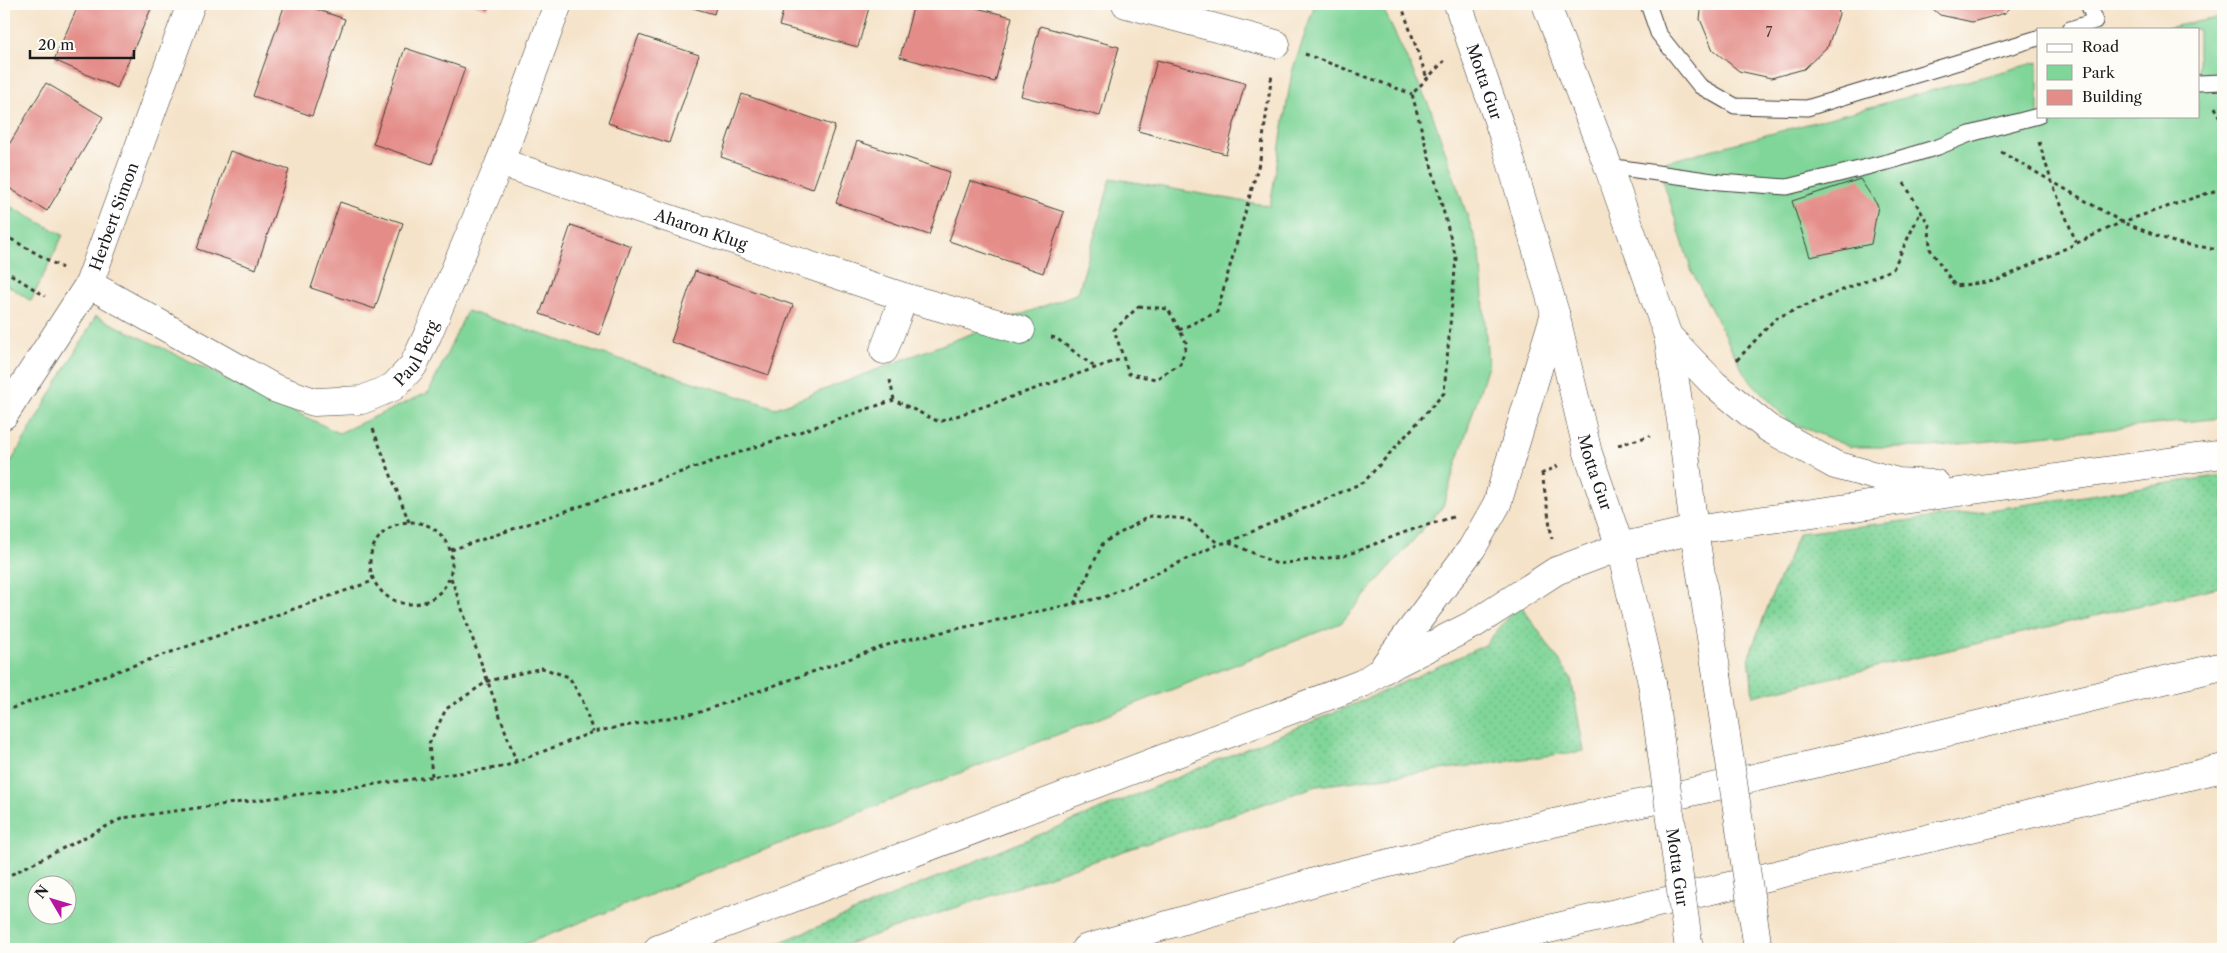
<svg xmlns="http://www.w3.org/2000/svg" width="2227" height="953" font-family="'Libre Caslon Text',serif">
	<defs>
		<pattern id="grass-dots" width="8" height="8" patternUnits="userSpaceOnUse" patternTransform="scale(1.25)"><rect width="8" height="8" fill="#80d599"/><path d="M2 2h.1M6 6h.1" fill="none" stroke="#6eb683" stroke-width="1.8" stroke-linecap="round"/></pattern>
	</defs>
	<rect width="100%" height="100%" fill="#fdfcf7"/>
	<filter id="ink" filterUnits="userSpaceOnUse"><feTurbulence type="fractalNoise" baseFrequency=".02" numOctaves="2"/><feDisplacementMap in="SourceGraphic" scale="10" xChannelSelector="R" yChannelSelector="G"/><feConvolveMatrix kernelMatrix="1 2 1 2 8 2 1 2 1" color-interpolation-filters="sRGB"/></filter>
	<filter id="wash" filterUnits="userSpaceOnUse"><feTurbulence type="fractalNoise" baseFrequency=".0096" numOctaves="4" result="noise"/><feDisplacementMap in="SourceGraphic" scale="20" xChannelSelector="R" yChannelSelector="G"/><feGaussianBlur stdDeviation="1.12" result="paint"/><feColorMatrix in="noise" values="0 0 0 0 0 0 0 0 0 0 0 0 0 0 0 0 0 1.4 0 .05"/><feComposite in="paint" operator="in"/></filter>
	<g filter="url(#wash)">
		<rect width="100%" height="100%" fill="#f5e3c9"/>
		<path fill="url(#grass-dots)" stroke="#4e785a" d="M2223,475V586L1753,696L1749,656L1773,593L1799,533L1956,515Z
			M1520,604L1571,678L1584,751L1317,786L833,949H764L1371,697L1485,645Z"/>
		<path fill="#80d599" stroke="#4e785a" fill-rule="evenodd" d="M1315,4H1381L1431,110L1480,253L1488,365L1443,506L1341,623L513,949H4V474L96,316L339,433L429,392L467,311L776,408L1078,293L1111,178L1270,206L1292,72ZM38,886H68V916H38Z
			M2223,17V418L1930,447H1850L1788,421L1745,375L1692,272L1658,164L2038,62V116H2198V29H2160Z
			M4,203L63,235L31,301L4,283Z"/>
		<g id="blocks">
			<path fill="#e48c88" d="M79,4H153L117,88L54,60Z
				M285,4H300L345,19L312,116L253,96Z
				M474,4H489L488,9Z
				M679,4H717L714,14Z
				M785,4H870L858,47L779,26Z
				M914,4H961L1012,17L995,82L900,57Z
				M1702,4H1837L1839,14L1828,46L1804,69L1771,78L1739,71L1713,50L1700,19Z
				M1927,4H2014L2005,13L1972,22L1940,15Z
				M1040,26L1119,47L1100,116L1021,96Z
				M639,35L699,55L669,143L608,123Z
				M405,48L465,68L432,164L373,144Z
				M1157,60L1245,83L1226,154L1138,131Z
				M46,83L103,117L47,211L4,185V153Z
				M742,94L835,126L813,189L721,157Z
				M857,141L950,172L929,235L836,203Z
				M230,151L289,170L256,269L197,249Z
				M1860,179L1878,206L1871,244L1810,257L1792,201Z
				M970,181L1064,212L1043,273L949,241Z
				M340,202L403,223L375,309L311,288Z
				M571,225L631,246L600,335L540,314Z
				M695,271L793,305L769,375L671,342Z"/>
		</g>
	</g>
	<g filter="url(#ink)">
		<use href="#blocks" fill-opacity="0" stroke="#3d3a36" stroke-width="1"/>
		<g fill="none" stroke-linecap="round" stroke-linejoin="round">
			<g stroke="#3d3a36" stroke-width="17">
				<path id="lane" d="M1648,4L1658,33L1700,86L1735,106L1807,108L2038,38
					M2070,29L2095,21L2088,4
					M2198,83L2223,82
					M1608,166L1720,182L1787,187L1891,161L1938,147L1970,134L2038,116"/>
			</g>
			<g stroke="#3d3a36" stroke-width="29">
				<g id="street">
					<path d="M1126,4L1276,44"/>
					<path id="s1" d="M500,162L904,297L884,350"/>
					<path id="s2" d="M89,284L274,388L314,402L362,400L393,387L413,366L428,334L500,162L558,4"/>
					<path d="M904,297L1021,330"/>
					<path id="s3" d="M4,415L89,284L191,4"/>
				</g>
			</g>
			<g stroke="#3d3a36" stroke-width="29">
				<g id="secondary">
					<path id="s4" d="M1458,4L1504,138L1555,313L1588,453L1620,547L1652,683"/>
					<path d="M1546,4L1608,166L1668,336L1682,427L1694,530L1717,675"/>
					<path d="M1668,336L1714,384L1768,428L1835,465L1898,482L1936,484"/>
					<path d="M1620,547L1694,530L2223,454"/>
				</g>
			</g>
			<g stroke="#3d3a36" stroke-width="29">
				<path id="highway" d="M1385,665L1472,548L1497,504L1555,313
					M658,949L1363,683L1381,671L1474,624L1556,571L1620,547
					M1085,949L1332,877L1549,824L1789,770L2223,666
					M1465,949L2223,768"/>
			</g>
			<path stroke="#3d3a36" stroke-width="3" stroke-dasharray="4 4" stroke-linecap="butt" d="M1401,4L1427,78
				M1305,54L1412,94
				M2215,107L2223,124
				M2039,142L2051,180L2076,242
				M2001,152L2122,222L2176,243L2223,250
				M1904,183L1929,225L1930,249L1955,286L1996,281L2122,222L2223,188
				M4,235L62,268
				M4,270L45,296
				M1139,306L1168,309L1187,344L1180,364L1156,379L1129,374L1114,330Z
				M1179,330L1217,312L1260,160L1272,74
				M1051,337L1056,338L1096,368
				M1737,360L1776,318L1893,269L1921,211
				M890,380L894,400
				M373,429L409,522
				M1618,445L1650,436
				M1542,473L1552,539
				M1541,474L1558,466
				M370 563a41 41 0 1 1 82 0a41 41 0 1 1-82 0Z
				M1229,542L1277,564L1344,556L1408,531L1453,517
				M451,550L894,400L939,422L1124,358
				M451,578L516,761
				M1074,604L1103,543L1150,516L1187,519L1219,544
				M4,711L373,581
				M432,776L429,744L446,709L488,681L542,668L569,677L582,699L593,732
				M4,878L123,818L503,767L593,732L700,712L896,642L1105,597L1219,544L1229,542L1364,482L1444,393L1456,258L1412,94L1444,61"/>
			<use href="#lane" stroke="#fff" stroke-width="15"/>
			<use href="#street" stroke="#fff" stroke-width="28"/>
			<use href="#secondary" stroke="#fff" stroke-width="28"/>
			<use href="#highway" stroke="#fff" stroke-width="28"/>
			<g stroke="#3d3a36" stroke-width="29" stroke-linecap="butt">
				<g id="secondary-bridge">
					<path d="M1717,675L1758,949"/>
					<path id="s5" d="M1652,683L1689,949"/>
				</g>
			</g>
			<use href="#secondary-bridge" stroke="#fff" stroke-width="28"/>
		</g>
	</g>
	<g text-anchor="middle" stroke-width="4" stroke-linejoin="round" paint-order="stroke">
		<g font-size="14" fill="#4e3837">
			<text x="1769" y="37">7</text>
		</g>
		<g font-size="16" fill="#1c1c1c" stroke="#fdfcf7">
			<text dy="6" stroke="none"><textPath href="#s4" startOffset="82">Motta Gur</textPath></text>
			<text dy="6" stroke="none"><textPath href="#s3" startOffset="228">Herbert Simon</textPath></text>
			<text dy="6" stroke="none"><textPath href="#s1" startOffset="212">Aharon Klug</textPath></text>
			<text dy="6" stroke="none"><textPath href="#s2" startOffset="378">Paul Berg</textPath></text>
			<text dy="6" stroke="none"><textPath href="#s4" startOffset="488">Motta Gur</textPath></text>
			<text dy="6" stroke="none"><textPath href="#s5" startOffset="186">Motta Gur</textPath></text>
		</g>
	</g>
	<rect width="2227" height="953" fill="none" stroke="#fdfcf7" stroke-width="20"/>
	<rect x="2037" y="28" width="162" height="90" fill="#fdfcf7" stroke="#a3a29f"/>
	<rect x="2047" y="44" width="25" height="8" fill="#ffffff" stroke="#a3a29f"/>
	<text x="2082" y="52" font-size="15" fill="#1c1c1c">Road</text>
	<rect x="2047" y="65" width="25" height="15" fill="#80d599" stroke="#a3a29f"/>
	<text x="2082" y="78" font-size="15" fill="#1c1c1c">Park</text>
	<rect x="2047" y="90" width="25" height="15" fill="#e48c88" stroke="#a3a29f"/>
	<text x="2082" y="102" font-size="15" fill="#1c1c1c">Building</text>
	<g transform="translate(52 900) rotate(308)"><circle r="24" fill="#fdfcf7" stroke="#a3a29f"/>
	<path d="M0-4L9 19L0 12L-9 19Z" fill="#b5179e"/>
	<text y="-8" font-size="14" font-weight="bold" text-anchor="middle" fill="#1c1c1c">N</text>
	</g>
	<path d="M30 50v8h104v-8" fill="none" stroke="#1c1c1c" stroke-width="2.5"/>
	<text x="38" y="50" font-size="15" fill="#1c1c1c" stroke="#fdfcf7" stroke-width="4" paint-order="stroke">20 m</text>
</svg>
